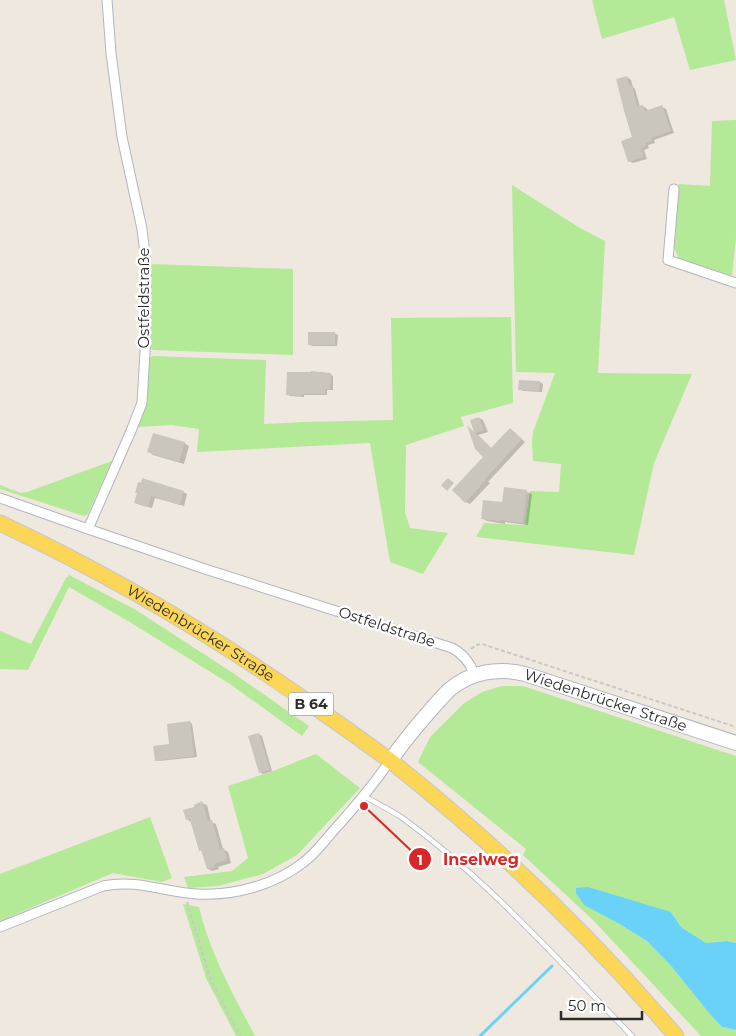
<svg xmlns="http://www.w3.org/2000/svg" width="736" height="1036" font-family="Montserrat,sans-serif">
	<rect width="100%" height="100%" fill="#efe8de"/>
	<path fill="#b3e997" d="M592,0H724L736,60L690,70L674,17L602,39Z
		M736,120V238L732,276L679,259L674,247L679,184L710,186L712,121Z
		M512,185L580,228L605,241L598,373L692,374L654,463L634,555L476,537L484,523L525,525L530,491L559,492L561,464L533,461L532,442L533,432L555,373L516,372Z
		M150,264L293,269V355L153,350L148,346Z
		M511,317L513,403L461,417L464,426L406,445L405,512L410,528L448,533L423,574L390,562L370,443L197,452L199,429L172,425L138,427L145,404L147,359L153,356L266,360L264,424L305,422L393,420L391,318Z
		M112,461L88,514L84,516L0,489V485L21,493L27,492Z
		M69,575L136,610L236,675L309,726L302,736L230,684L128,621L69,587L28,670L0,669V631L31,644L66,578Z
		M502,686H523L736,756V943L727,941L706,943L681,927L671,912L618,923L647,941L672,967L722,1027L736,1030V1036H701L594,921L523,855L526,849L418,762L430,737L463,704L482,692Z
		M316,754L360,788L297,855L263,874L218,886L188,888L184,877L232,871L248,858L228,786L273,771Z
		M150,817L172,878L162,882L113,873L0,921V874Z
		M183,904L199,907C210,954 233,994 255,1036H236L206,978Z"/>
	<path fill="#6ad2f8" d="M588,887L671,912L681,927L706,943L727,941L736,943V1030L722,1027L710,1014L672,967L647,941L618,923L584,905L576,893V888Z"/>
	<path fill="#0003" d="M627,77L631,80L633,87L635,89L640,107L643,106L647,109L648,111L662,107L666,109L674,133L654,140L655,143L648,145L649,148L644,150L647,159L633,163L629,161L634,138Z
		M334,333L338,335L337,346H312L309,344Z
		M330,374L333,376V390H327V395H304V397L290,396L287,394Z
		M540,382L543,384L542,392L523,391L520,389Z
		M479,418L483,420L488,432L478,435L492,449L514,432L525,442L488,482L490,483L470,504L466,502L485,456L469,428L476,434L472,421Z
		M184,443L189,446L184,464L153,455L149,452Z
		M142,484L183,492L187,494L184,506L155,498L152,508L140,505L136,502Z
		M505,489L527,492L532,494L528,525L505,522V524L487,521L482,518L503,504Z
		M190,722L192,724L197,757L159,761L156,760L171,745Z
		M259,734L262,736L272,771L263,774L260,772Z
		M202,803L207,805L211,822L216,824L223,849L228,852L231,863L218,867L219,869L212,871L208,869L203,852L200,850L191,822L187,819L196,808Z"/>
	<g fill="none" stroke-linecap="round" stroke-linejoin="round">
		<path stroke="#6ad2f8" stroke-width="3" d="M480,1036L552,966"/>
	</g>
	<path fill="#cbc6bd" d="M627,76L629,86L632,85L637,106L643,105L645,111L662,105L671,131L651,138L652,141L645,143L646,146L641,148L644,157L628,162L621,141L632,137L624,111L616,79Z
		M308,332H335V345H308Z
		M311,371L331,373L330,389H325V394H301V396L286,395L287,372H311Z
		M519,380L540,381L539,391L518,390Z
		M479,417L484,430L475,433L491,448L510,428L522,439L485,479L486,480L465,503L452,490L483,457L475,449L467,425L474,432L470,420Z
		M153,433L185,442L179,462L147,452Z
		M142,478L184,491L180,505L151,496L148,507L134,503L137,493H135L138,482L141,483Z
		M448,478L454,483L447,491L441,485Z
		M504,487L527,490L523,523L500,520V521L481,519L483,500L502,502Z
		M190,721L194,756L155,761L153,746L169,744L167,724Z
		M259,733L270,770L259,773L248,736Z
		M202,801L208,821L212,820L220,849L224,848L227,860L214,864L215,867L207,869L201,850L199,851L190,819L186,820L183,810L194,807V805Z"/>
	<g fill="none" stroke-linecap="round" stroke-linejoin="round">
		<g stroke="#b2b5c1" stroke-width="6">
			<path id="service" d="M364,796C376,803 389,809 401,817C487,879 558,960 632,1036"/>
		</g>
		<g stroke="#b2b5c1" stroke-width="11">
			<path id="minor" d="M107,0L111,53L122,137L142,229L146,262L145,352L142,403L131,431L88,529L205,569L452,648C464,654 470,663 475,675
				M674,189L668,260L736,283
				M0,498L88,529
				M0,927L103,886C138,879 163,892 197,894C234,896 275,885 304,862C316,853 325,840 335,829C355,807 373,785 390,761"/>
		</g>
		<g stroke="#b2b5c1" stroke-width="16">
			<g id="secondary">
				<path id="s1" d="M390,761C402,744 415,728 428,713C435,705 442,697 449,690C470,672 498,667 525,674L736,743"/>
			</g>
		</g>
		<g stroke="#c8c8c8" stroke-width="17">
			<g id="primary">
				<path id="s2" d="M0,523C113,576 221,640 322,712C345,728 369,745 392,762C495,844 591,936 676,1036"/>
			</g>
		</g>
		<path stroke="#c8c8c8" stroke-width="2" stroke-dasharray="4 2.5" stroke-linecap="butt" d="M471,649L476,645L482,644L736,727
			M187,902L210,978L240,1036"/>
		<use href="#service" stroke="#fff" stroke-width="4.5"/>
		<use href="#minor" stroke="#fff" stroke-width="9"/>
		<use href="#secondary" stroke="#fff" stroke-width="14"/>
		<use href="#primary" stroke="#fcd657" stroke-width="15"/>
	</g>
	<g text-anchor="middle" stroke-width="5" stroke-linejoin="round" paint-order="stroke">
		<rect fill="#fff" stroke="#6c6c6c" stroke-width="1" x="288.5" y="692.5" width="45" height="23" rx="4"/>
		<g font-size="14" font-weight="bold" fill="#2d2d2d">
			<text x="311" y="709">B 64</text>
		</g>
		<g font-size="15" fill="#2d2d2d" stroke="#fff">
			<text transform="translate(144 298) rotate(-90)" y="5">Ostfeldstraße</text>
			<text transform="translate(387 627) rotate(18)" y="5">Ostfeldstraße</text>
			<text dy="5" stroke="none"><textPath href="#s2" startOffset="229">Wiedenbrücker Straße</textPath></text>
			<text dy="5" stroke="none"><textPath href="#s1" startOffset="258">Wiedenbrücker Straße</textPath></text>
		</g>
	</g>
	<path fill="none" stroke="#d62828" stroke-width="2" d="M364 806L420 859"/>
	<g fill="#d62828" stroke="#fff" stroke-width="2">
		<circle cx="364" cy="806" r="5"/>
		<circle cx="420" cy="859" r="12"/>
	</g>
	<g font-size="15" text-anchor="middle" font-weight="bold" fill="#fff">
		<text x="420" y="865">1</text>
	</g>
	<g font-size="16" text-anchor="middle" font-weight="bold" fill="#d62828" stroke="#fff" stroke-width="5" stroke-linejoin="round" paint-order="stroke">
		<text x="481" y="865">Inselweg</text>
	</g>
	<path d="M561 1011v8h81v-8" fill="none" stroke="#2d2d2d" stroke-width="2.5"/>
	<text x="568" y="1011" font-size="15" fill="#2d2d2d" stroke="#ffffff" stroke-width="4" paint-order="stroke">50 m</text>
</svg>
